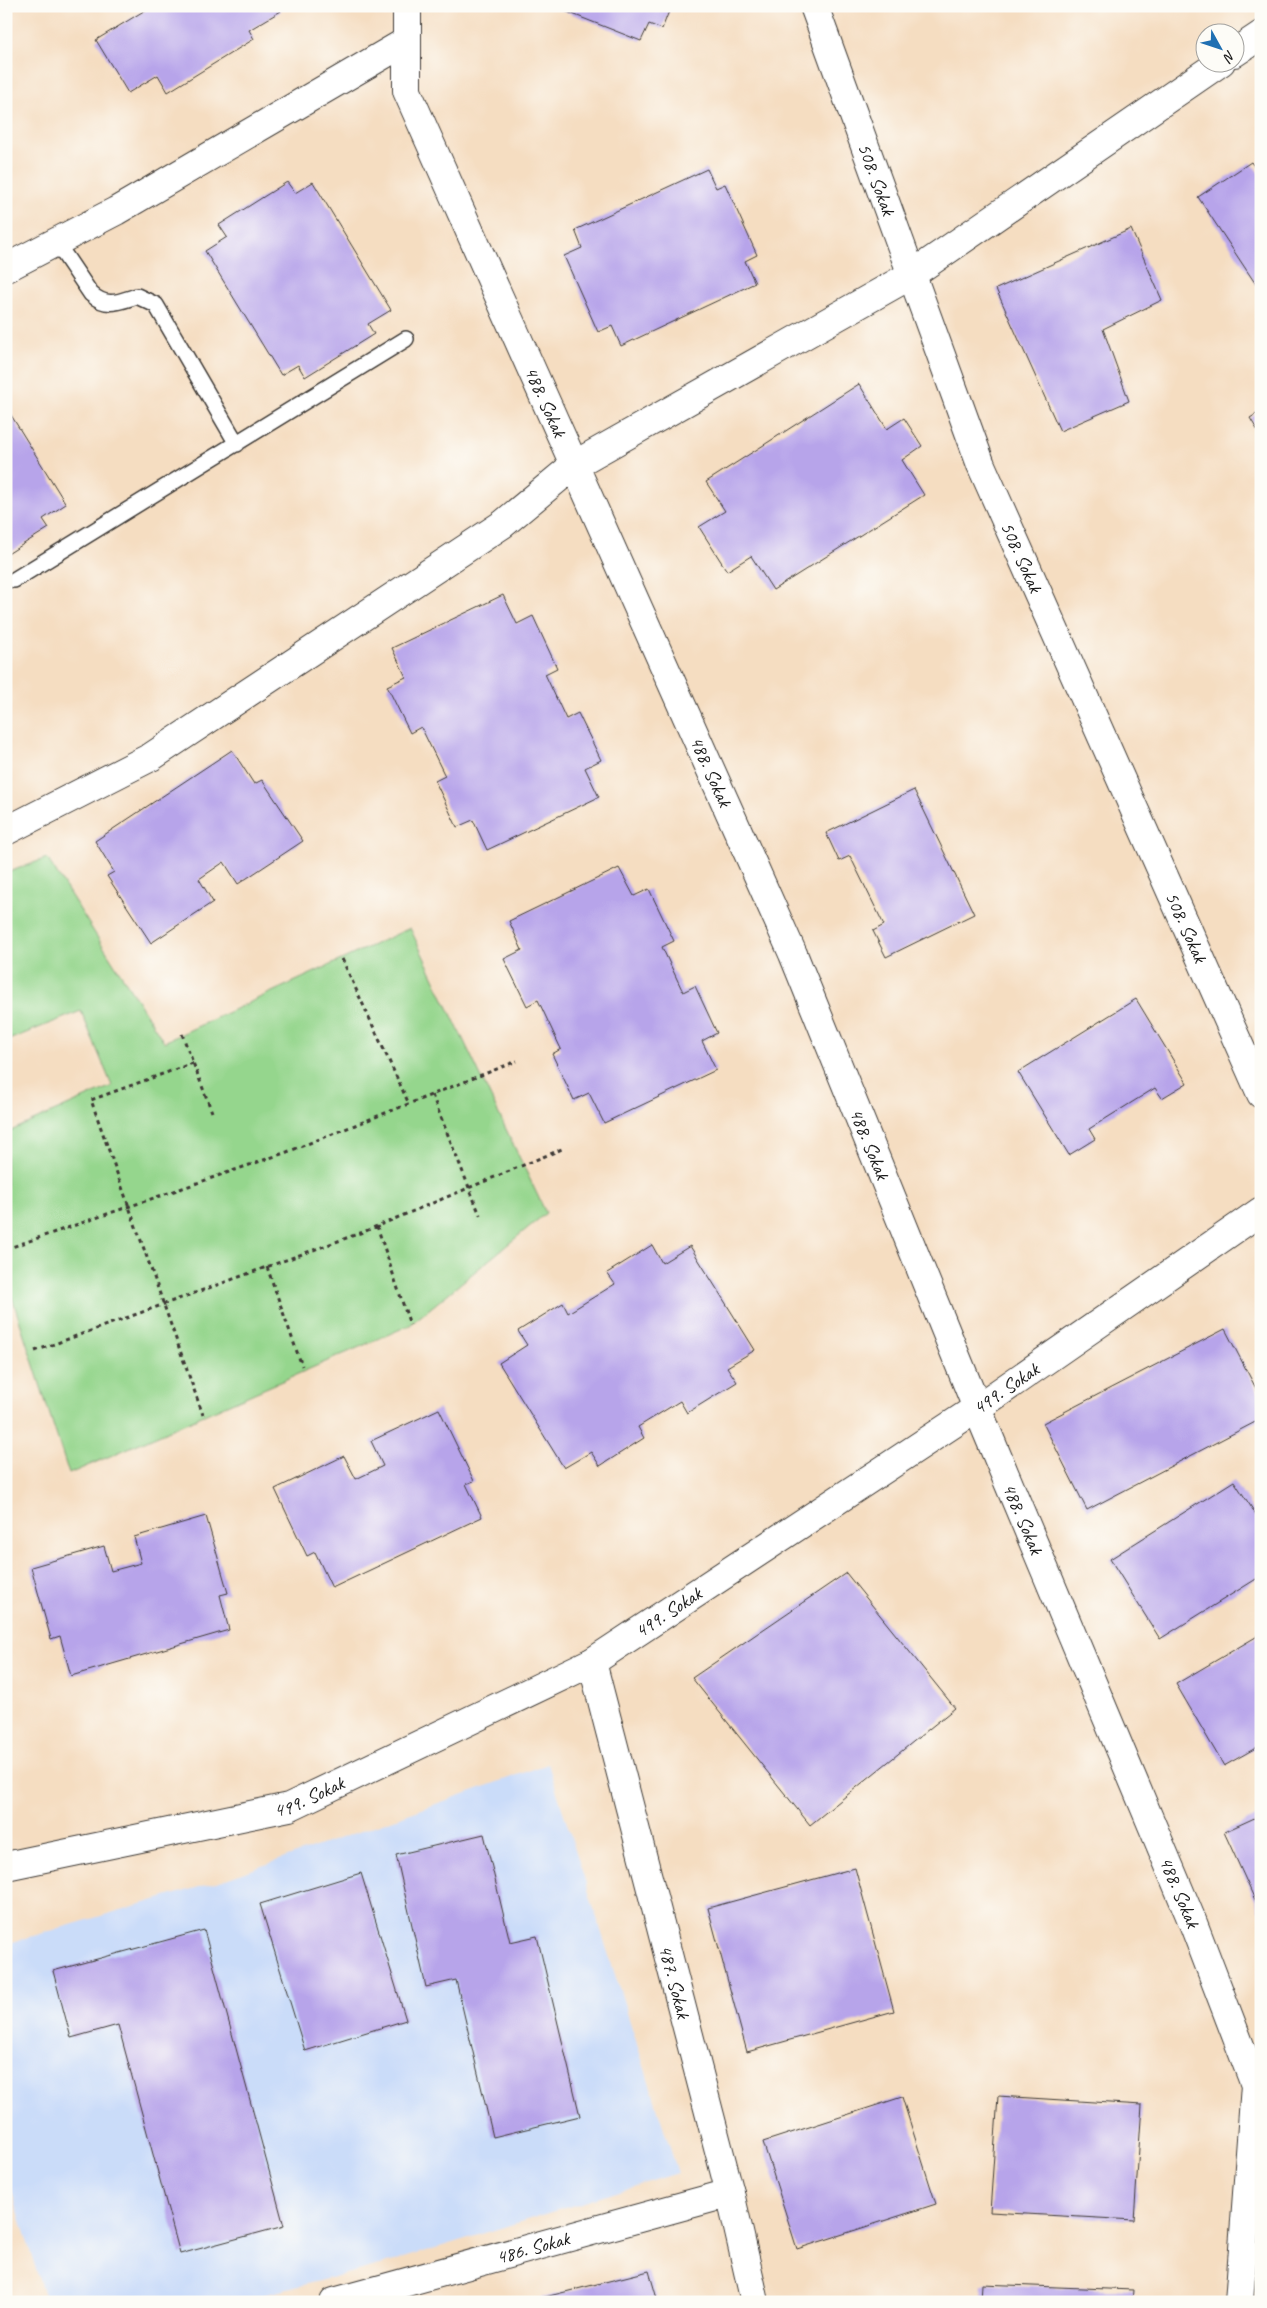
<svg xmlns="http://www.w3.org/2000/svg" width="1267" height="2308" font-family="Caveat,sans-serif">
	<rect width="100%" height="100%" fill="#fdfcf7"/>
	<filter id="ink" filterUnits="userSpaceOnUse"><feTurbulence type="fractalNoise" baseFrequency=".02" numOctaves="2"/><feDisplacementMap in="SourceGraphic" scale="10" xChannelSelector="R" yChannelSelector="G"/><feConvolveMatrix kernelMatrix="1 2 1 2 8 2 1 2 1" color-interpolation-filters="sRGB"/></filter>
	<filter id="wash" filterUnits="userSpaceOnUse"><feTurbulence type="fractalNoise" baseFrequency=".0096" numOctaves="4" result="noise"/><feDisplacementMap in="SourceGraphic" scale="20" xChannelSelector="R" yChannelSelector="G"/><feGaussianBlur stdDeviation="1.12" result="paint"/><feColorMatrix in="noise" values="0 0 0 0 0 0 0 0 0 0 0 0 0 0 0 0 0 1.4 0 .05"/><feComposite in="paint" operator="in"/></filter>
	<g filter="url(#wash)">
		<rect width="100%" height="100%" fill="#f5ddc1"/>
		<path fill="#cadcf9" d="M548,1764L678,2173L388,2263L237,2302H46L6,2172V1944L223,1880Z"/>
		<path fill="#95d68d" stroke="#587954" d="M47,858L164,1042L410,928L546,1213L410,1325L69,1474L6,1279V1133L112,1086L81,1011L6,1041V873Z"/>
		<g id="blocks">
			<path fill="#b7a4ea" d="M152,6H278L281,11L249,30L254,39L168,92L158,75L128,93L96,40Z
				M552,6H671L662,29L649,24L641,41Z
				M1251,162L1261,176V292L1198,197Z
				M707,169L716,188L725,184L757,255L745,261L755,283L621,346L612,326L598,332L564,256L582,248L575,230Z
				M287,182L295,193L313,182L391,310L368,324L374,334L305,377L298,365L281,375L205,251L227,237L219,225Z
				M1131,229L1162,300L1103,329L1129,401L1060,431L996,289Z
				M859,384L887,429L904,418L922,446L902,460L924,495L773,590L751,556L727,571L699,527L725,511L706,482Z
				M6,407L66,504L43,519L49,528L6,555Z
				M1261,411V436L1250,418Z
				M503,595L517,624L533,616L557,668L545,674L566,719L578,713L601,760L585,768L599,797L487,850L473,820L457,827L435,781L445,776L421,727L410,733L387,686L406,677L392,648Z
				M232,750L254,784L262,780L303,841L238,884L224,862L199,879L213,902L151,943L107,876L114,872L95,841Z
				M914,790L974,914L886,957L873,931L884,925L850,856L839,861L826,833Z
				M619,868L634,896L649,889L674,941L662,947L683,992L695,986L717,1033L702,1041L716,1070L604,1123L589,1093L574,1100L552,1054L561,1049L538,1000L527,1006L504,959L522,950L509,921Z
				M1136,999L1187,1083L1162,1098L1155,1088L1089,1129L1095,1139L1069,1155L1018,1072Z
				M652,1245L662,1263L690,1246L755,1350L727,1367L737,1382L687,1413L680,1401L638,1427L644,1438L600,1466L591,1452L564,1468L499,1363L527,1345L518,1331L563,1303L568,1313L615,1284L607,1273Z
				M1225,1329L1261,1398V1419L1087,1510L1043,1423Z
				M439,1409L474,1481L466,1484L482,1517L332,1588L315,1552L307,1556L275,1489L344,1456L356,1479L383,1466L371,1441Z
				M1234,1481L1261,1522V1576L1160,1639L1110,1559Z
				M206,1516L228,1593L220,1595L229,1630L71,1676L60,1636L51,1639L31,1567L104,1546L111,1571L141,1563L134,1537Z
				M846,1573L955,1708L810,1825L692,1678Z
				M1261,1634V1745L1224,1766L1176,1684Z
				M1261,1815V1913L1224,1832Z
				M484,1834L510,1942L537,1936L580,2116L493,2137L456,1980L426,1987L396,1855Z
				M855,1868L894,2011L747,2052L708,1908Z
				M361,1873L406,2020L305,2051L260,1904Z
				M204,1930L284,2226L180,2254L118,2025L71,2038L53,1971Z
				M998,2096L1142,2105L1134,2220L990,2212Z
				M902,2097L936,2204L797,2249L763,2142Z
				M649,2271L658,2302H529V2301Z
				M982,2284L1133,2290L1132,2302H981Z"/>
		</g>
	</g>
	<g filter="url(#ink)">
		<use href="#blocks" fill-opacity="0" stroke="#3d3935" stroke-width="1"/>
		<g fill="none" stroke-linecap="round" stroke-linejoin="round">
			<g stroke="#3d3935" stroke-width="18">
				<path id="service" d="M56,242L91,294C107,308 118,302 137,296L156,305L237,444
					M14,580L406,339"/>
			</g>
			<g stroke="#3d3935" stroke-width="30">
				<g id="minor">
					<path id="s1" d="M407,6V91L793,954L977,1408L1193,1923L1255,2085L1239,2302"/>
					<path id="s2" d="M814,6L981,465L1261,1094"/>
					<path d="M1234,53L1261,35"/>
					<path d="M6,268L116,211L407,41"/>
					<path d="M6,831L151,757L503,524L574,465L911,275L1221,62"/>
					<path id="s3" d="M592,1662L730,2193L755,2302"/>
					<path id="s4" d="M6,1866L289,1807L592,1662L977,1408L1261,1211"/>
					<path id="s5" d="M334,2302L730,2193"/>
				</g>
			</g>
			<path stroke="#3d3935" stroke-width="3" stroke-dasharray="4 4" stroke-linecap="butt" d="M342,959L409,1104
				M182,1034L212,1112
				M193,1063L91,1100L203,1415
				M432,1095L480,1215
				M377,1226L410,1325
				M6,1249L287,1152L517,1061
				M267,1267L302,1366
				M35,1351L363,1232L562,1149"/>
			<use href="#service" stroke="#fff" stroke-width="15"/>
			<use href="#minor" stroke="#fff" stroke-width="28"/>
		</g>
	</g>
	<g text-anchor="middle" stroke-width="4" stroke-linejoin="round" paint-order="stroke">
		<g font-size="20" fill="#1c1c1c" stroke="#fdfcf7">
			<text dy="7" stroke="none"><textPath href="#s2" startOffset="184">508. Sokak</textPath></text>
			<text dy="7" stroke="none"><textPath href="#s1" startOffset="425">488. Sokak</textPath></text>
			<text dy="7" stroke="none"><textPath href="#s2" startOffset="589">508. Sokak</textPath></text>
			<text dy="7" stroke="none"><textPath href="#s1" startOffset="830">488. Sokak</textPath></text>
			<text dy="7" stroke="none"><textPath href="#s2" startOffset="994">508. Sokak</textPath></text>
			<text dy="7" stroke="none"><textPath href="#s1" startOffset="1235">488. Sokak</textPath></text>
			<text dy="7" stroke="none"><textPath href="#s4" startOffset="1121">499. Sokak</textPath></text>
			<text dy="7" stroke="none"><textPath href="#s1" startOffset="1640">488. Sokak</textPath></text>
			<text dy="7" stroke="none"><textPath href="#s4" startOffset="716">499. Sokak</textPath></text>
			<text dy="7" stroke="none"><textPath href="#s4" startOffset="311">499. Sokak</textPath></text>
			<text dy="7" stroke="none"><textPath href="#s1" startOffset="2045">488. Sokak</textPath></text>
			<text dy="7" stroke="none"><textPath href="#s3" startOffset="330">487. Sokak</textPath></text>
			<text dy="7" stroke="none"><textPath href="#s5" startOffset="206">486. Sokak</textPath></text>
		</g>
	</g>
	<rect width="1267" height="2308" fill="none" stroke="#fdfcf7" stroke-width="25"/>
	<g transform="translate(1220 48) rotate(130)"><circle r="24" fill="#fdfcf7" stroke="#a3a29f"/>
	<path d="M0-4L9 19L0 12L-9 19Z" fill="#1f6fb2"/>
	<text y="-8" font-size="14" font-weight="bold" text-anchor="middle" fill="#1c1c1c">N</text>
	</g>
</svg>
